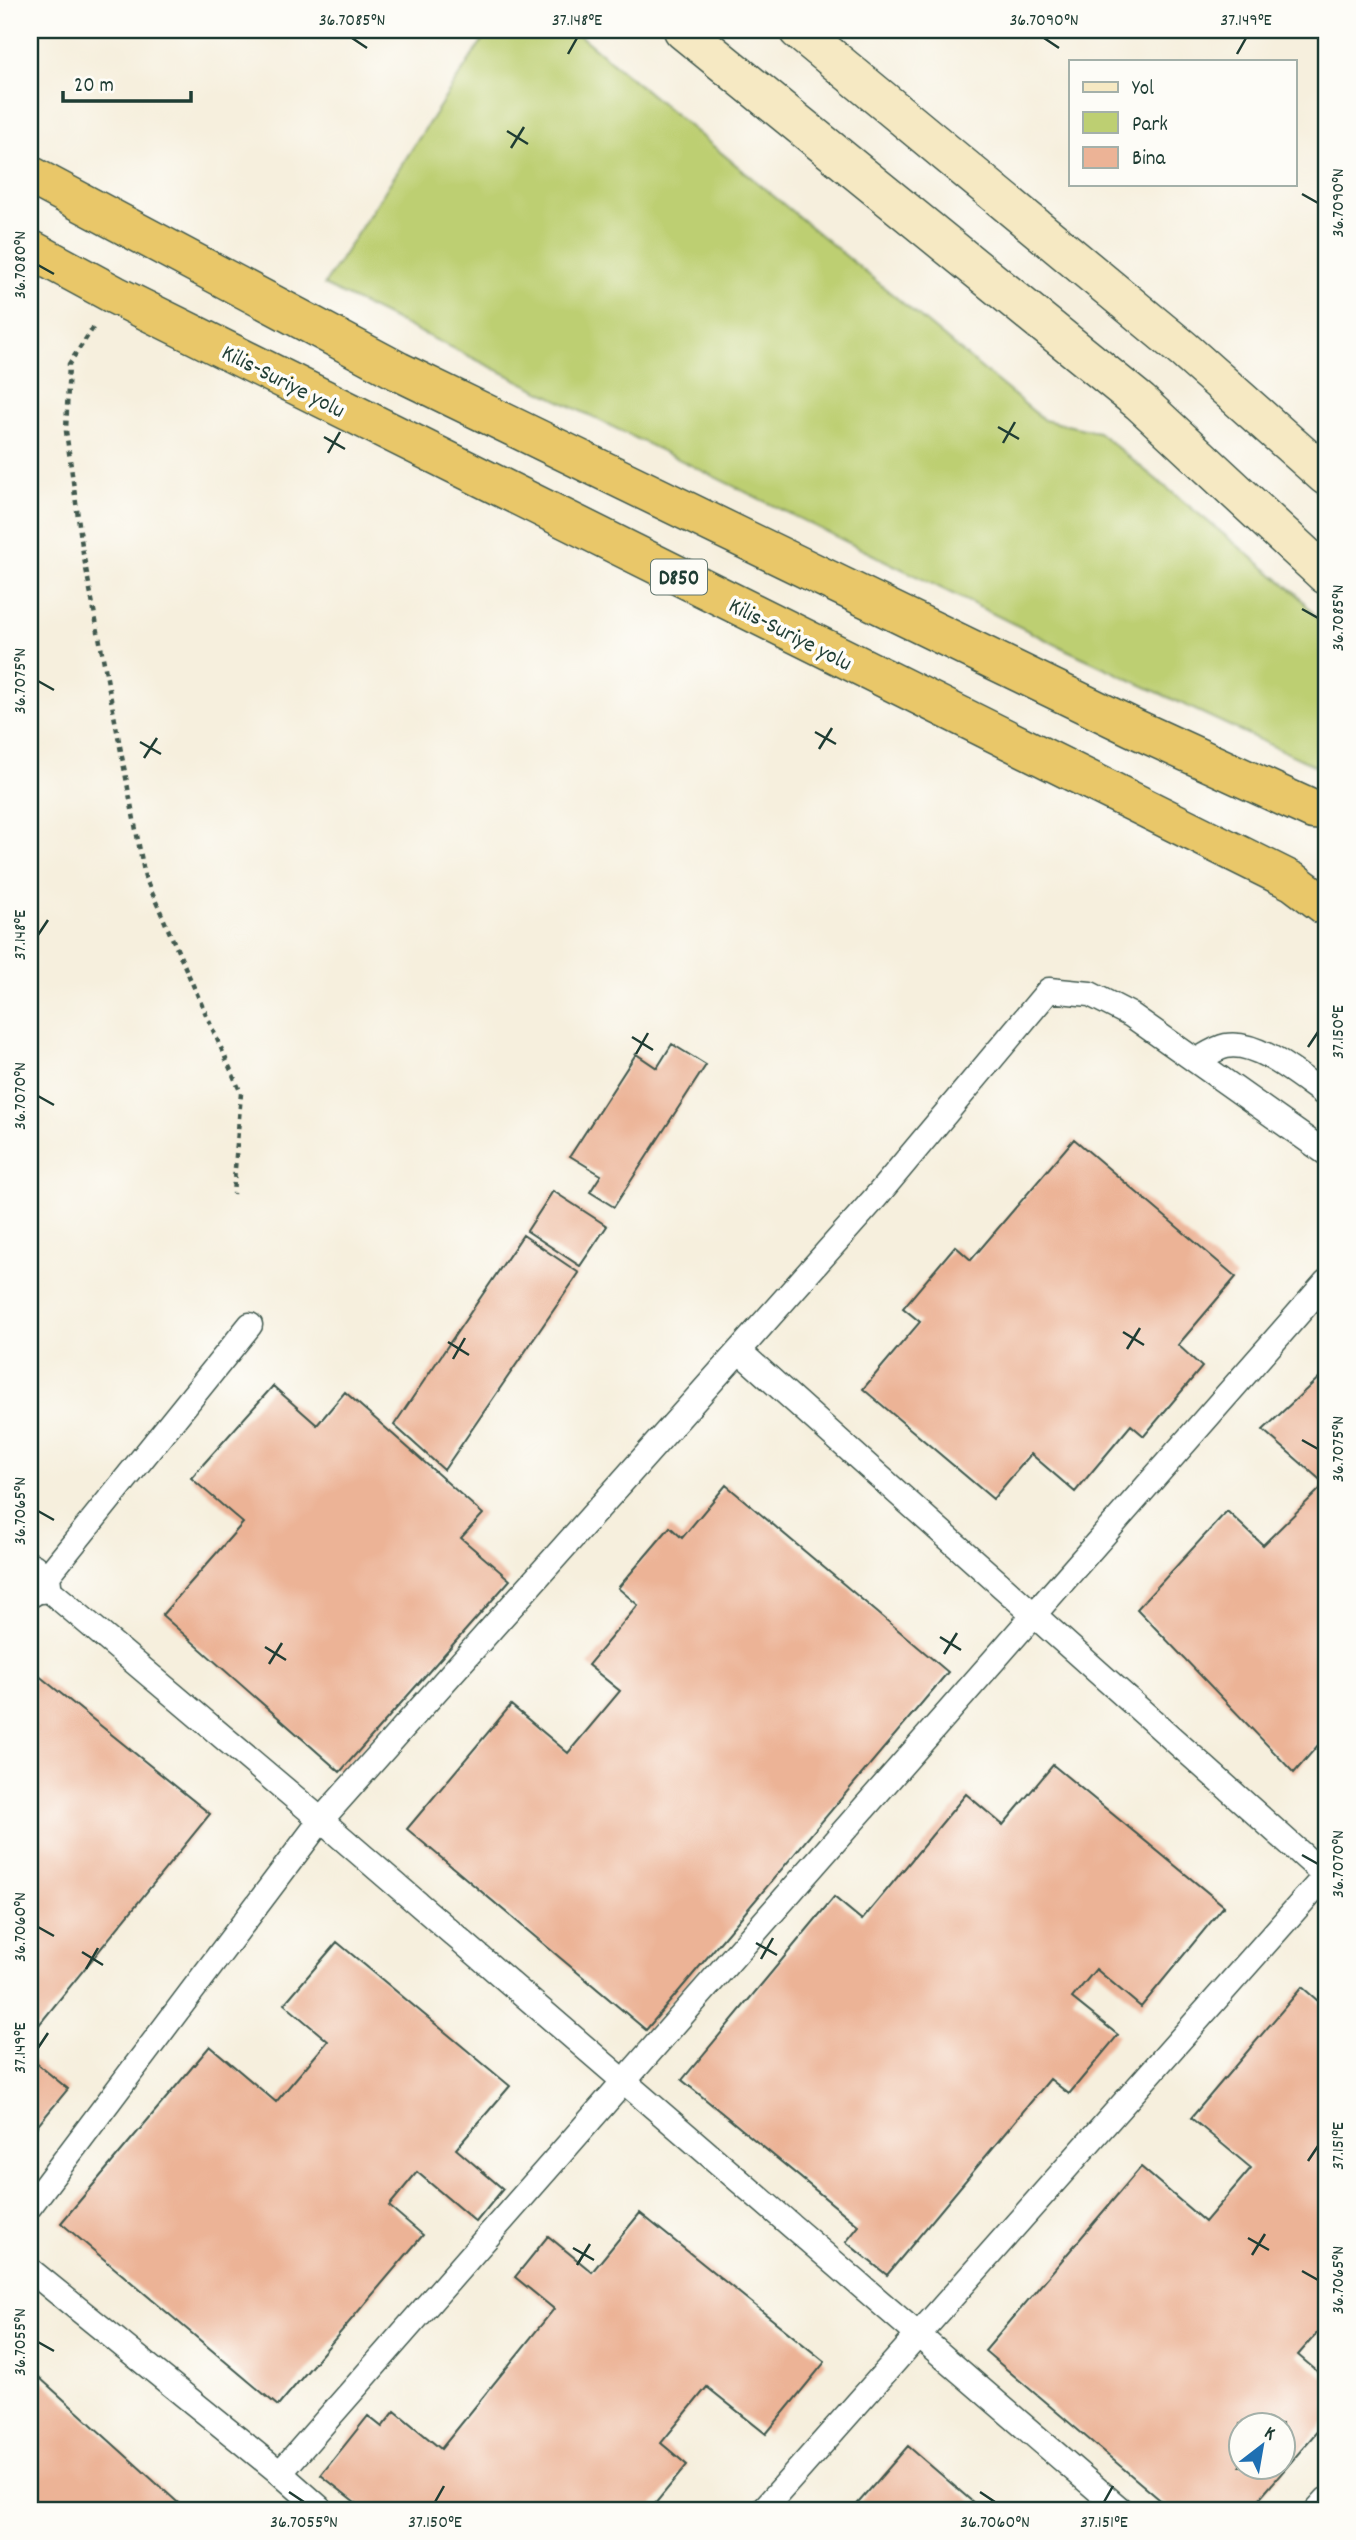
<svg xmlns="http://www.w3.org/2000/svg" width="1356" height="2540" font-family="Dekko,sans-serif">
	<rect width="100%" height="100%" fill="#fdfcf7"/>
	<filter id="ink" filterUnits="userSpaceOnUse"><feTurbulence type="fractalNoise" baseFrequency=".0143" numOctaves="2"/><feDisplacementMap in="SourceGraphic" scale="14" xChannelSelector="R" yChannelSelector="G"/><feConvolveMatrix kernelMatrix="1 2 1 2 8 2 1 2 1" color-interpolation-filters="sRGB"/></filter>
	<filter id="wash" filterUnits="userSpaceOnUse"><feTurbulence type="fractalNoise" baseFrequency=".00686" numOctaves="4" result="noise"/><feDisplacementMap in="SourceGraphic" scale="28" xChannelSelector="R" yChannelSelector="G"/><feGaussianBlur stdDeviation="1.57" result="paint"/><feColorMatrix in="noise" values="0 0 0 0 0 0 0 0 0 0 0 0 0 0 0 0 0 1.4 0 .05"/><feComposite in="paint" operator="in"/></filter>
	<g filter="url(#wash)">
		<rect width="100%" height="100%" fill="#f6efdd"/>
		<path fill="#bdcf72" stroke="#6e8653" stroke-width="2" d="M489,30H573L1044,420L1098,432L1297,594L1326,629V771L1069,651L324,285Z"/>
		<g id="blocks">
			<path fill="#ecb396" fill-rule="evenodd" d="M672,1044L706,1065L614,1207L590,1192L601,1175L570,1156L636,1054L657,1068Z
				M1074,1139L1236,1277L1178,1345L1202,1367L1144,1436L1131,1425L1075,1492L1031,1454L993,1499L863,1389L920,1322L903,1308L955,1246L971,1260Z
				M553,1191L607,1226L580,1266L527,1231Z
				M523,1235L579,1273L444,1470L394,1425Z
				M1326,1371V1736L1294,1773L1137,1609L1227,1511L1263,1545L1325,1484L1263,1430Z
				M273,1386L317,1425L345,1392L483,1514L461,1538L510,1580L340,1772L162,1615L243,1523L191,1478Z
				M726,1485L948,1672L646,2030L407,1829L511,1705L568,1753L620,1691L588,1665L638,1605L618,1588L670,1527L682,1538Z
				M38,1675L210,1814L30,2036V1685Z
				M1053,1765L1224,1906L1141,2007L1096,1969L1072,1998L1118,2035L1069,2094L1050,2079L887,2275L846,2242L859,2226L682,2080L834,1897L862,1920L966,1794L1003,1825Z
				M337,1942L510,2086L456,2149L503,2189L476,2222L417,2172L389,2206L423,2235L278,2406L61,2223L210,2046L276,2102L328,2041L284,2004Z
				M1302,1987L1326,2008V2323L1298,2355L1326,2379V2421L1250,2510H1172L985,2351L1141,2167L1205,2222L1251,2168L1191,2118ZM1240,2424H1282V2466H1240Z
				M30,2058L68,2089L30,2135Z
				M640,2213L825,2362L766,2434L707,2387L661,2443L687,2465L650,2510H365L321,2475L368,2416L382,2427L395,2411L441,2449L554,2309L515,2277L548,2236L592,2272Z
				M30,2369L186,2510H30Z
				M908,2446L982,2510H852Z"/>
		</g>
	</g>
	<g filter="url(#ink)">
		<use href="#blocks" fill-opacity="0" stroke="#3f584d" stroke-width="2"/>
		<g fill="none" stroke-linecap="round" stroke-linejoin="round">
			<g stroke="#3f584d" stroke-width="27">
				<path id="service" d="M1196,1061C1205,1056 1216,1048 1226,1046C1258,1040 1301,1078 1326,1095
					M739,1351L1326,1876
					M42,1584L321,1820L1121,2510
					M33,1594L250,1325
					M30,2206L321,1820L875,1198L1049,990L1090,994L1131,1015L1326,1153
					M30,2270L280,2473L322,2510
					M280,2473L1326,1282
					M763,2510L1326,1875
					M1317,2510L1326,2500"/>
			</g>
			<g stroke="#3f584d" stroke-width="41">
				<path id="minor" d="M30,1572L42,1584"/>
			</g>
			<g stroke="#3f584d" stroke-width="41">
				<path id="secondary" d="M683,30L1140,402L1326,575
					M798,30L1184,350L1326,476"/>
			</g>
			<g stroke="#3f584d" stroke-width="41">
				<path id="trunk" d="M30,175L398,371L1134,728L1313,810L1326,811
					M30,249L115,295L1294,882L1326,906"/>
			</g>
			<path stroke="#3f584d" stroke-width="4.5" stroke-dasharray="5 5" stroke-linecap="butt" d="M93,328L69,364L66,431L83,553L145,877L241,1093L233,1194"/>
			<use href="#service" stroke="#fff" stroke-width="24"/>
			<use href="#minor" stroke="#fff" stroke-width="38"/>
			<use href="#secondary" stroke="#f6e9c3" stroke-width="38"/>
			<use href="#trunk" stroke="#e9c769" stroke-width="38"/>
		</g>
	</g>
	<path fill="none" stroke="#1f3d34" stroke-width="2.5" d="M352,38L367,48M1044,38L1059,48M568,54L577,38M1237,54L1246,38M507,131L528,144M511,148L524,127M1302,194L1318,203M38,265L54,274M998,427L1019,439M324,437L345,449M1003,443L1015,422M328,453L340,432M1302,609L1318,618M38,681L54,690M815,732L836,744M140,742L161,754M819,749L832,728M144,758L157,738M38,935L48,920M632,1037L653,1050M1308,1047L1318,1032M636,1054L648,1033M38,1096L54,1105M1123,1332L1144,1345M448,1342L469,1355M1127,1349L1140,1328M453,1359L465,1338M1302,1440L1318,1449M38,1511L54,1520M940,1637L961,1650M265,1647L286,1660M944,1654L957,1633M269,1664L282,1643M1302,1855L1318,1864M38,1927L54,1936M756,1943L777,1955M82,1952L103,1965M761,1959L773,1938M86,1969L98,1948M38,2048L48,2033M1308,2161L1318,2146M1248,2238L1269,2250M573,2248L594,2260M1252,2255L1265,2234M577,2265L590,2244M1302,2271L1318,2280M38,2342L54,2351M289,2492L304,2502M980,2492L995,2502M435,2502L444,2486M1104,2502L1113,2486"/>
	<g text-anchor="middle" stroke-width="7" stroke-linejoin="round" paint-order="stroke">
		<rect fill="#fdfcf7" stroke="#62766e" stroke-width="2" x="651" y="559.5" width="56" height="35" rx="5"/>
		<g font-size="21" font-weight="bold" fill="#1f3d34">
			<text x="679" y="584">D850</text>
		</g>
		<g font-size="23" fill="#1f3d34" stroke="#fdfcf7">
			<text transform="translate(284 380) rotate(27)" y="8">Kilis-Suriye yolu</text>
			<text transform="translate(791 633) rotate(27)" y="8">Kilis-Suriye yolu</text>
		</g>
	</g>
	<rect width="1356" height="2540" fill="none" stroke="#fdfcf7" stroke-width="77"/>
	<rect x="1069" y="60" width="228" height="126" fill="#fdfcf7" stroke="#a4b0a9" stroke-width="2"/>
	<rect x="1083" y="82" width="35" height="10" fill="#f6e9c3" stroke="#a4b0a9" stroke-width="2"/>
	<text x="1132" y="94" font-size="21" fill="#1f3d34">Yol</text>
	<rect x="1083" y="112" width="35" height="21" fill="#bdcf72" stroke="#a4b0a9" stroke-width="2"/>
	<text x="1132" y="130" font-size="21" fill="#1f3d34">Park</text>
	<rect x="1083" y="147" width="35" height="21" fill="#ecb396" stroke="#a4b0a9" stroke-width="2"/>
	<text x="1132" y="164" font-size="21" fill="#1f3d34">Bina</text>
	<g transform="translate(1262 2446) rotate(31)"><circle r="33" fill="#fdfcf7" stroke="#a4b0a9" stroke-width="2"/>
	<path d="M0-5L12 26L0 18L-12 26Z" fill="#1f6fb2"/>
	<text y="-10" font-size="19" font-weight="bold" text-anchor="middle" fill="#1f3d34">K</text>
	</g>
	<path d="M63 91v10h128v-10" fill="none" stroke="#1f3d34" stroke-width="3.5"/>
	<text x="74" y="91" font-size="21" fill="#1f3d34" stroke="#fdfcf7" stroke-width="5" paint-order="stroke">20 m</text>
	<rect x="38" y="38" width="1280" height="2464" fill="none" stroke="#1f3d34" stroke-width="2.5"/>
	<g font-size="18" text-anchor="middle" fill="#1f3d34">
		<text x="352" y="25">36.7085°N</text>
		<text x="577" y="25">37.148°E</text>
		<text x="1044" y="25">36.7090°N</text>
		<text x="1246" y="25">37.149°E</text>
		<text transform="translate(1337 203) rotate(-90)" y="6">36.7090°N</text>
		<text transform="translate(19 265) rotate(-90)" y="6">36.7080°N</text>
		<text transform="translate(1337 618) rotate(-90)" y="6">36.7085°N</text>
		<text transform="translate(19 681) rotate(-90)" y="6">36.7075°N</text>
		<text transform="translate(19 935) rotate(-90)" y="6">37.148°E</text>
		<text transform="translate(1337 1032) rotate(-90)" y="6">37.150°E</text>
		<text transform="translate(19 1096) rotate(-90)" y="6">36.7070°N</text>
		<text transform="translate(1337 1449) rotate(-90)" y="6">36.7075°N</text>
		<text transform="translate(19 1511) rotate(-90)" y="6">36.7065°N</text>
		<text transform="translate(1337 1864) rotate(-90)" y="6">36.7070°N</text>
		<text transform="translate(19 1927) rotate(-90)" y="6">36.7060°N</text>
		<text transform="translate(19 2048) rotate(-90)" y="6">37.149°E</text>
		<text transform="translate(1337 2146) rotate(-90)" y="6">37.151°E</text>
		<text transform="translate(1337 2280) rotate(-90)" y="6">36.7065°N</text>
		<text transform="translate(19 2342) rotate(-90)" y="6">36.7055°N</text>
		<text x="304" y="2527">36.7055°N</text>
		<text x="435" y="2527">37.150°E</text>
		<text x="995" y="2527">36.7060°N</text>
		<text x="1104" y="2527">37.151°E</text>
	</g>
</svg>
